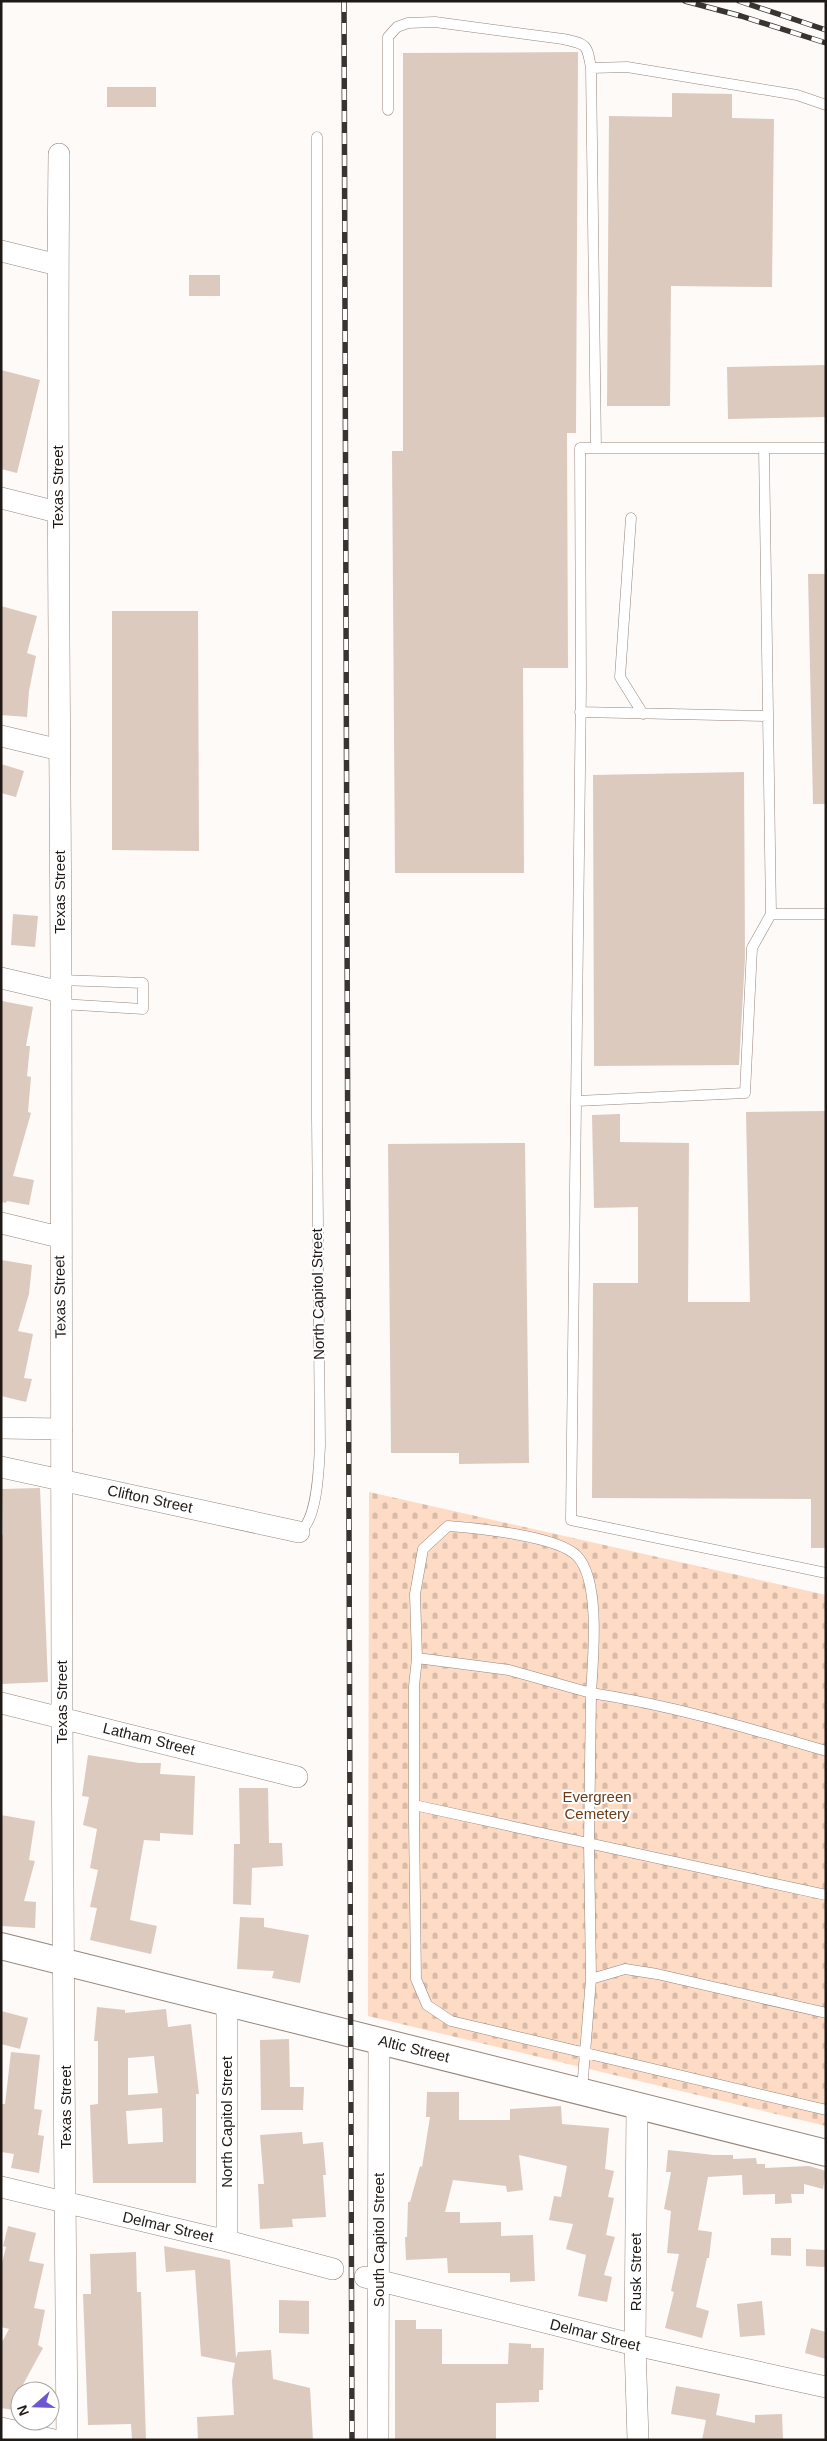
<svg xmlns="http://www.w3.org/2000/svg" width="827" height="2441" font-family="Arial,sans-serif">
	<defs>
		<pattern id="cemetery-stones" width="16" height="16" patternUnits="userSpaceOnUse" patternTransform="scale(1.25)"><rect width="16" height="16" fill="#fedbc5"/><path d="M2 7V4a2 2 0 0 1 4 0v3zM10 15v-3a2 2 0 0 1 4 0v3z" fill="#d9bba8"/></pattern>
	</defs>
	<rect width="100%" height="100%" fill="#fefaf8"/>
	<path fill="url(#cemetery-stones)" d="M369,1492L826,1595V2126L368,2016Z"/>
	<path fill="#dccabf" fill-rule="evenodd" d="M578,52L576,433H567L568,668H523L524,873H395L392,451H403V53Z
		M107,87H156V107H107Z
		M672,93L732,94V118L774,119L772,287L671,286L670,406H607L609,116L672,117Z
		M189,275H220V296H189Z
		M826,365V417L728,419L727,367Z
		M1,370L40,380L17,473L1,469Z
		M808,574H826V804H813Z
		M1,606L37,616L27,653L36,656L29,691L27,717L1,715Z
		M112,611H198L199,851L112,850Z
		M1,764L24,771L16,797L1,793Z
		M744,772L745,958L739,1065L594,1066L593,775Z
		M13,914L38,916L35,947L11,945Z
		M2,1001L33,1007L26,1046H30L27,1076L31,1077L28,1112L31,1113L13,1176L34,1180L29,1205L7,1201L6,1203L1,1202Z
		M826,1111V1548H811V1499L592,1498L593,1283H638V1207L594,1208L592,1115L620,1114V1142L689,1143L688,1302H750L746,1112Z
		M525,1143L529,1463L459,1464V1453H391L388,1144Z
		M1,1260L32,1265L29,1294L18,1331L33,1334L24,1378L32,1379L26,1402L1,1396Z
		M40,1488L48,1682L1,1684V1535H3L2,1489Z
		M88,1755L139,1763H161L160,1774L195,1776L193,1835L160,1833V1841L144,1840L130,1920L157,1926L151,1954L90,1940L97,1908L90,1907L98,1870L90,1868L97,1829L83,1825L89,1797L82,1796Z
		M239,1788H268L269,1843H282L283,1866L252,1868L251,1905L233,1904L234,1844H240Z
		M1,1815L35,1821L29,1860L35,1861L24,1901L36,1902L35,1928L1,1926Z
		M240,1917L264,1918V1927L309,1935L300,1983L272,1978L274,1971L237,1969Z
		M97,2007L125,2010V2013L166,2009L168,2027L191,2024L199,2094H196V2183H93L90,2105L98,2104V2041H94ZM154,2056L158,2093L128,2095V2058ZM162,2108L163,2142L128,2144L126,2111Z
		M1,2011L28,2018L20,2049L1,2044Z
		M289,2039L290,2087H304L303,2110H261L260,2040Z
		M11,2052L40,2055L34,2109L42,2110L38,2135L44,2136L39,2173L11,2168L14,2154L1,2152V2104H5Z
		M427,2092H459V2120H510V2109L561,2106L562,2124L609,2128L605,2169L614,2171L608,2197L614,2198L606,2235L615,2237L604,2275L612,2277L607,2302L578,2296L586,2255L566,2249L573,2224L549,2220L554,2196L561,2197L567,2166L519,2155L523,2190L507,2192L506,2186L453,2180L445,2212H460V2223L501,2222V2236L533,2235L535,2281L510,2282V2273H448L447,2258L406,2260L405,2237H407L408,2202H410L420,2166L422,2167L430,2117H426Z
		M302,2132L303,2144L323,2142L326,2175H323L326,2217L292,2219L293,2227L260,2229L258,2184H264L260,2135Z
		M668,2150L714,2155H733V2159L756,2158L757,2164H765V2168L809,2166L826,2171L823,2189L804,2184V2194H791L792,2203L775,2204V2194L743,2195L742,2175L708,2177L698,2230L712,2232L709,2258H707L696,2307L709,2311L702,2338L665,2328L674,2292L671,2291L679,2254L667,2253L671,2211L664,2209L671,2172H666Z
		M8,2226L36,2233L29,2261L44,2264L34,2308L45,2310L38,2345L43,2348L20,2390V2411L1,2408V2344L9,2329L1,2327V2267L6,2247L3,2246Z
		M771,2238H791V2256L771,2255Z
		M164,2246L230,2260L236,2358L238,2352L271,2350L273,2379L310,2388L313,2440H198L197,2417L234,2415L232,2381L235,2363L201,2356L195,2270L166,2272Z
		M806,2249L825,2250V2267L806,2266Z
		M136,2252L137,2292H141L146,2440H132L131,2424L88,2425L83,2294H91L90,2254Z
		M279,2300L309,2301V2334L279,2333Z
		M762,2301L765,2335L740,2337L737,2304Z
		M395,2320H416V2329H442V2364H508L509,2343L531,2344V2348H544L543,2390H539V2402L496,2403V2440H395Z
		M811,2328L826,2332V2359L805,2353Z
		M676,2386L720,2394L716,2415L755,2423V2415L782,2414L783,2440H702L706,2420L671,2414Z"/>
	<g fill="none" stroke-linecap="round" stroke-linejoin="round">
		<g stroke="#95857b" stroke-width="11">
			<path id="service" d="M388,110V37L397,27L408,23L435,22L563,39C587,44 587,44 591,68
				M596,448L591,68L627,67L797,95L826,105
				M764,448L771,914H826
				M826,448H580L581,686L571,1520L826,1573
				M631,518L620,677L643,714
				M580,712L768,716
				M61,1004L143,1009V983L61,980
				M577,1101L745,1093L752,948L771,914
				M299,1532C318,1521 319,1465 320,1445L317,1117V137
				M417,1658L415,1594L423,1549L448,1526C476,1528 558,1536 577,1556C601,1581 593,1659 591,1693L509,1670L417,1658L414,1686V1820L416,1979L427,2005L451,2021L826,2110
				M414,1805L826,1895
				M591,1979L625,1969L657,1974L826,2013
				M582,2090L591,1979L589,1843L591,1693C671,1705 748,1728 826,1751"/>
		</g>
		<g stroke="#95857b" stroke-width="22">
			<path id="minor" d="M59,154C56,426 60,698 61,970C62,1219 61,1467 62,1716C62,1957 66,2199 67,2440
				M1,251L58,265
				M1,498L57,512
				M1,736L60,750
				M1,978L61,992
				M1,1223L59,1237
				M1,1428L62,1429
				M1,1467L299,1532
				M1,1703L297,1777
				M227,2002V2241
				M637,2105L635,2345L638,2440
				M1,2187L227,2241L333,2269
				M365,2277L635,2345L826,2387
				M1,2428L54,2440
				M378,2440L379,2041"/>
		</g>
		<g stroke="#95857b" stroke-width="28">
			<path id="tertiary" d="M1,1946L826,2153"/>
		</g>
		<use href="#service" stroke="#fff" stroke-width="10"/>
		<use href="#minor" stroke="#fff" stroke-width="21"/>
		<use href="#tertiary" stroke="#fff" stroke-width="26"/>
		<g stroke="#3a3431" stroke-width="5.5">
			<path id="rail" d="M344,1L352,2440
				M685,1L741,16L826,43
				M739,1L826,30"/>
		</g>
		<use href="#rail" stroke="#fff" stroke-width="4" stroke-dasharray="11" stroke-linecap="butt"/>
	</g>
	<g text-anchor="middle" stroke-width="4" stroke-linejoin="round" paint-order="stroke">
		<g font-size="15" fill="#201a16" stroke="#fff">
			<text transform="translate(58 487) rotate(-90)" y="5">Texas Street</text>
			<text transform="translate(60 892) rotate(-90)" y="5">Texas Street</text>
			<text transform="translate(318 1294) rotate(-91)" y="5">North Capitol Street</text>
			<text transform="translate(60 1297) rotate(-91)" y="5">Texas Street</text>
			<text transform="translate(150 1499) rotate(12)" y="5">Clifton Street</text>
			<text transform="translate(62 1702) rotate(-90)" y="5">Texas Street</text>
			<text transform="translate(149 1739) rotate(14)" y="5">Latham Street</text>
			<text transform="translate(414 2049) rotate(14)" y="5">Altic Street</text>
			<text transform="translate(66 2107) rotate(-90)" y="5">Texas Street</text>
			<text transform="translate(227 2122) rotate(-90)" y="5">North Capitol Street</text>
			<text transform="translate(168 2227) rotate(13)" y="5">Delmar Street</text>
			<text transform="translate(379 2240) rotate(-90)" y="5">South Capitol Street</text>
			<text transform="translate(636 2272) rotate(-90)" y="5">Rusk Street</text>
			<text transform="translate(595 2335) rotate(14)" y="5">Delmar Street</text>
		</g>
		<g font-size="15" fill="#6c3b17" stroke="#fff">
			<text x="597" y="1802">Evergreen<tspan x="597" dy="17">Cemetery</tspan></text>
		</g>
	</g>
	<rect width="827" height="2441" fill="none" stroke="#201a16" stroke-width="5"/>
	<g transform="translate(35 2406) rotate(250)"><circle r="24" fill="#ffffff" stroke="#a6a3a2"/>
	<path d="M0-4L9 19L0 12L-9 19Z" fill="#6c58d1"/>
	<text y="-8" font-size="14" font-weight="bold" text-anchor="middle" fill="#201a16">N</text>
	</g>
</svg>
